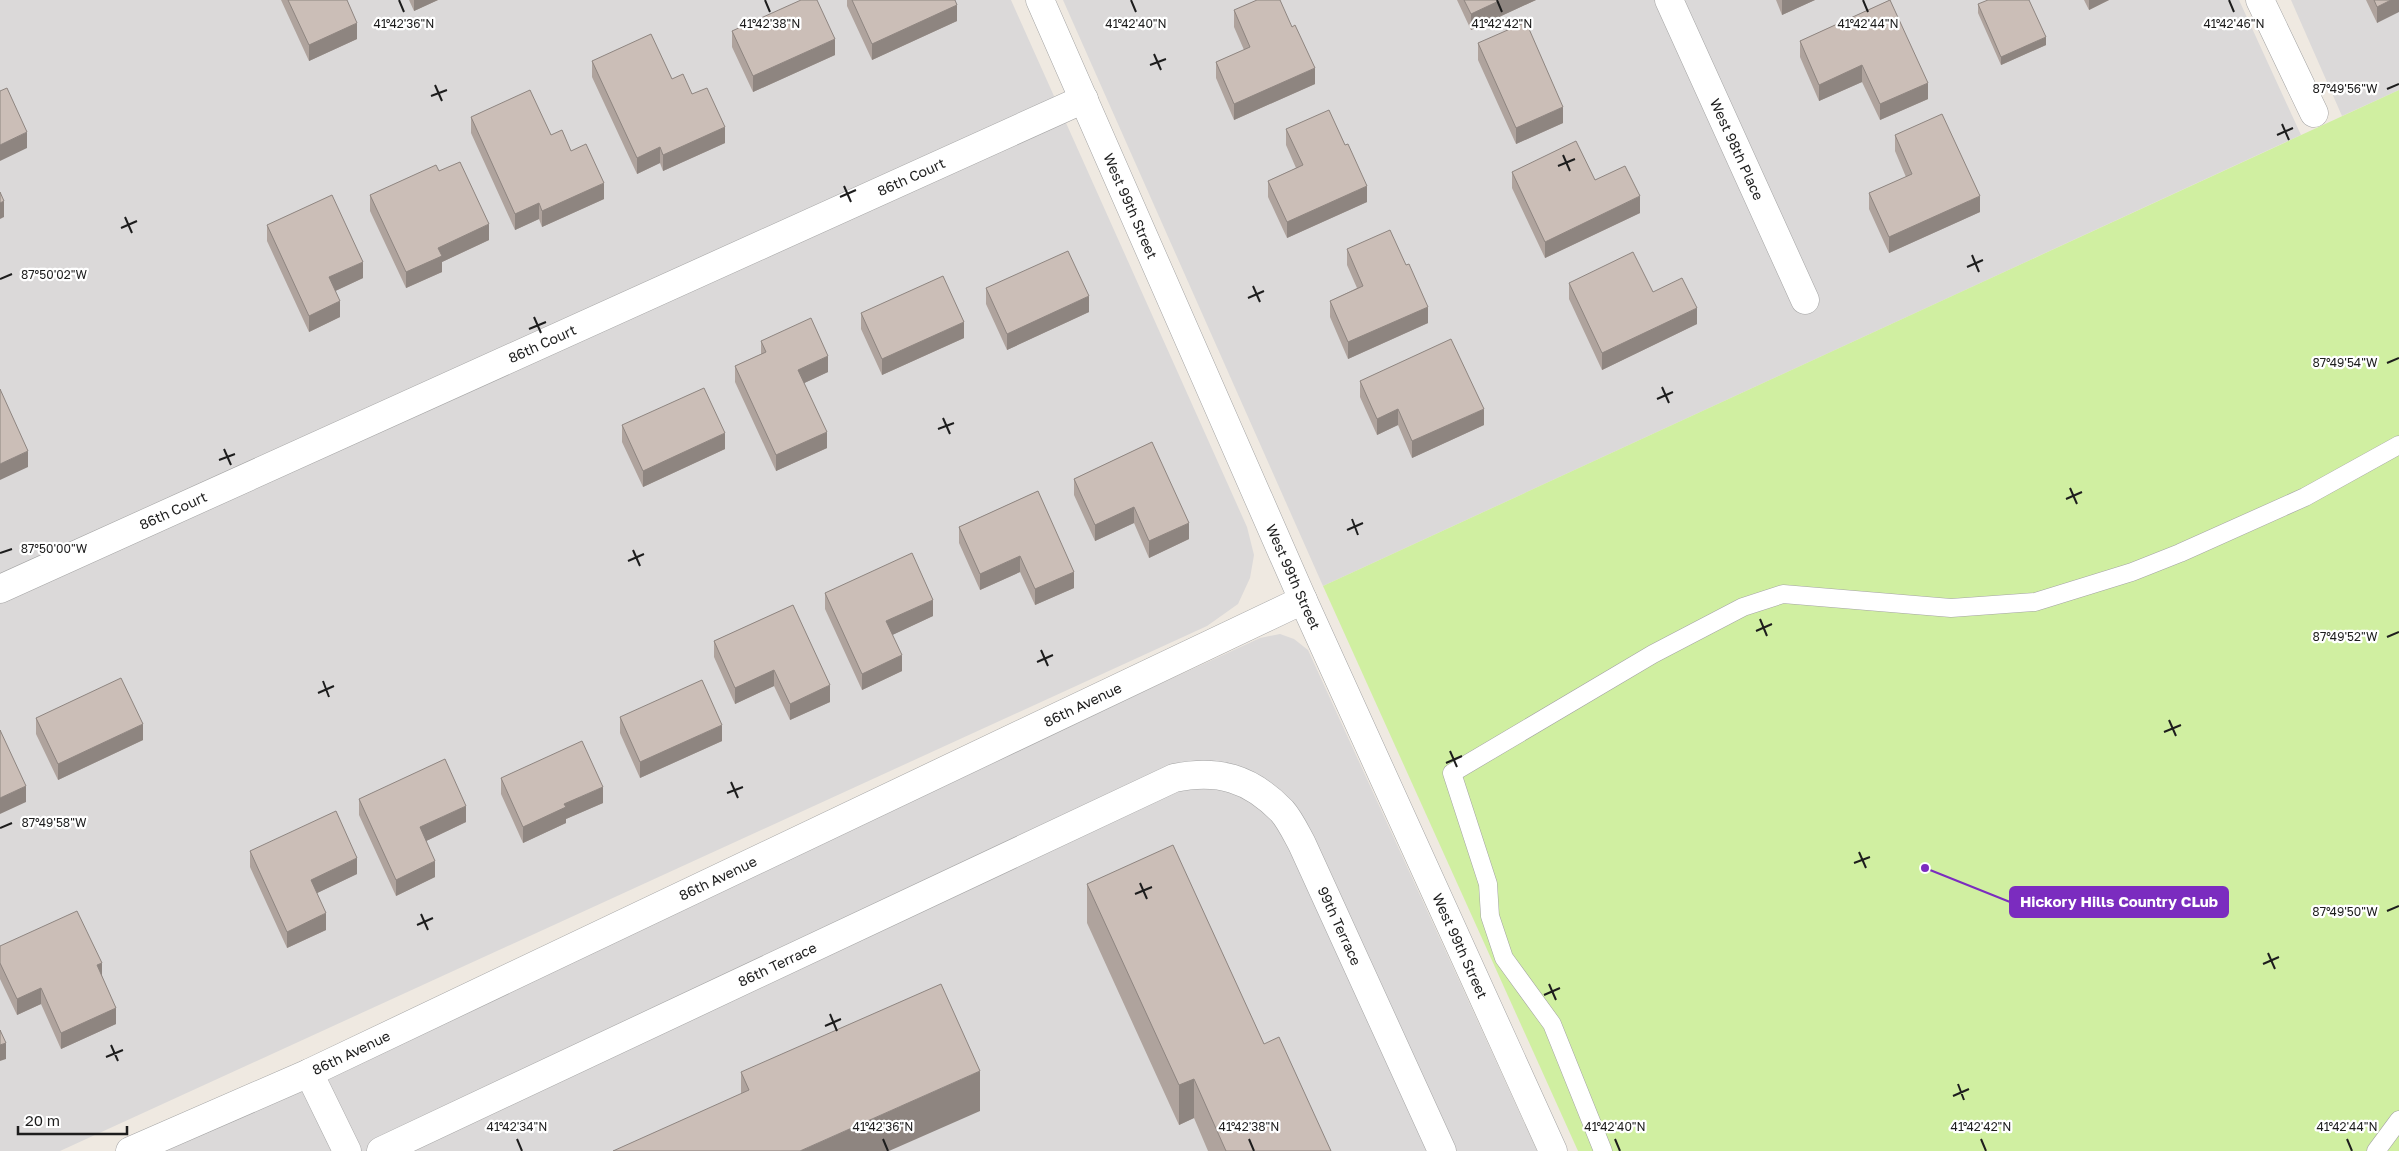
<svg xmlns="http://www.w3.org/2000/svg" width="2399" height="1151" font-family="'Golos Text',sans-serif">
	<rect width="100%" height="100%" fill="#efe9e1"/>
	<path fill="#dbd9d9" d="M0,0H1011L1247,527L1254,555L1250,578L1238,604L1207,626L60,1151H0Z
		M1063,0H2239L2301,135L1323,586Z
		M2291,0H2399V90L2342,116Z
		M1280,634L1294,639L1308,650L1537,1151H146L1260,638Z"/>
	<path fill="#d0efa1" d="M2399,90V1151H1578L1323,586Z"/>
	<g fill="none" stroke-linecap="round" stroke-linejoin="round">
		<g stroke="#a4a4a4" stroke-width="19">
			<path id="lane" d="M1603,1151L1552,1024L1504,958L1490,916L1488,884L1452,773L1653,654L1743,607L1783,594L1951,608L2035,602L2132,572L2180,553L2305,497L2399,445
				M2376,1151L2399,1120"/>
		</g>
		<g stroke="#a4a4a4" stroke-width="29">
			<g id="street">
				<path id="s1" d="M1040,0L1303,600L1553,1151"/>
				<path id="s2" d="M1669,0L1805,300"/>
				<path d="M2260,0L2314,113"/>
				<path id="s3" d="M0,589L1084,99"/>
				<path d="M309,1073L347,1151"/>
				<path id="s4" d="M130,1151L309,1073L1303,600"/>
				<path id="s5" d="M381,1151L1174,778C1218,769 1250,778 1282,811C1290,820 1296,833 1302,844L1442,1151"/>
			</g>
		</g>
		<use href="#lane" stroke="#fff" stroke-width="18"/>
		<use href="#street" stroke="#fff" stroke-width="28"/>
	</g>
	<path fill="#afa39d" d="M281,0H347L357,39L309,61Z
		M409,0H438L414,11Z
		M847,0H955L957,21L872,60L847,6Z
		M1457,0H1536L1471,30Z
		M1776,0H1815L1782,15Z
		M1890,0L1928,99L1880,120L1862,82L1819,101L1800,57V41Z
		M2084,0H2109L2089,10Z
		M2366,0H2399L2377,23Z
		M1978,4L2046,45L2001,65L1978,13Z
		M1234,10L1315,84L1234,120L1216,78V62L1244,50L1234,27Z
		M732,31L835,55L753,92L732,47Z
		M1478,43L1563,123L1516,144L1478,60Z
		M592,61L672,79L692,94L725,143L663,171L660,163L637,174L592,77Z
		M471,117L571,151L604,199L542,227L539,219L515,230L471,133Z
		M1286,129L1367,202L1287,238L1268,197V181L1296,168L1286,145Z
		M1895,135L1980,212L1889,253L1869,209V193L1906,177L1895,151Z
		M439,171L489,240L442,262V272L406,288L370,211V195Z
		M1512,172L1640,213L1545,258L1512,188Z
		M267,225L363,278L335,291L340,317L309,332L267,241Z
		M1347,249L1406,265L1428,323L1348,359L1330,317V301L1357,288L1347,265Z
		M1569,283L1653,292L1697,324L1602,370L1569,299Z
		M986,288L1089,312L1007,350L986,304Z
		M861,313L964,338L882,375L861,329Z
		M761,341L828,372L804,383L827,448L776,471L735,382V366L761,354Z
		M1360,381L1484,425L1412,458L1398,425L1377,435L1360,397Z
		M622,425L725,449L643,487L622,442Z
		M1152,442L1189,539L1149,558L1134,523L1095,541L1074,495V479Z
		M1038,491L1074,588L1035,605L1020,572L980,590L959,543V527Z
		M825,593L933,616L892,635L902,671L862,690L825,609Z
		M793,605L830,702L790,720L774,686L735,704L714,657V641Z
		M620,717L722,741L640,778L620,733Z
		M36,718L143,740L58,780L36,734Z
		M501,778L603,803L566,819V823L523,843L501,794Z
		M359,799L466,822L426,841L435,877L396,896L359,815Z
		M250,851L357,874L317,893L326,930L287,948L250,867Z
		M1087,884L1264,1044L1331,1151H1208L1194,1118L1179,1125L1087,923Z
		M0,946L102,976L116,1024L61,1049L41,1004L17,1015L0,979Z
		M741,1072L980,1111L741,1094Z"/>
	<path fill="#8e8580" d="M414,0H438L414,11Z
		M1501,0H1536L1471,30V14Z
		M1782,0H1815L1782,15Z
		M2089,0H2109L2089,10Z
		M2391,0H2399V12L2377,23V7Z
		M957,5V21L872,60V44Z
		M357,23V39L309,61V45Z
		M2046,37V45L2001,65V57Z
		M835,39V55L753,92V76Z
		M1862,65V82L1819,101V85Z
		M1315,68V84L1234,120V104Z
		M1928,83V99L1880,120V104Z
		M1563,107V123L1516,144V128Z
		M725,127V143L663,171V155Z
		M27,132V148L0,161V145Z
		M660,147V163L637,174V158Z
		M604,183V199L542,227V211Z
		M1367,186V202L1287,238V222Z
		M1640,196V213L1545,258V242Z
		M1980,196V212L1889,253V237Z
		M4,201V217L0,219V203Z
		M539,203V219L515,230V214Z
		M489,224V240L442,262V272L406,288V272L438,248Z
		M363,262V278L329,294V277Z
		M1089,296V312L1007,350V334Z
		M340,301V317L309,332V316Z
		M1428,307V323L1348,359V342Z
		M1697,308V324L1602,370V353Z
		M964,322V338L882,375V359Z
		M828,356V372L798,386V370Z
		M1398,409V425L1377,435V419Z
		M1484,409V425L1412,458V441Z
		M827,432V448L776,471V455Z
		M725,433V449L643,487V471Z
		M28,451V467L0,480V464Z
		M1134,507V523L1095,541V525Z
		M1189,523V539L1149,558V541Z
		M1020,556V572L980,590V574Z
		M1074,572V588L1035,605V589Z
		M933,600V616L886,638V621Z
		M902,655V671L862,690V674Z
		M774,670V686L735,704V688Z
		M830,685V702L790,720V704Z
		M143,724V740L58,780V764Z
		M722,725V741L640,778V762Z
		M26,786V802L0,814V798Z
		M603,787V803L566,819V823L523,843V827L564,804Z
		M466,806V822L420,844V827Z
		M357,858V874L311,896V880Z
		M435,861V877L396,896V880Z
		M326,913V930L287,948V932Z
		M102,963V979L97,965Z
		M41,988V1004L17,1015V999Z
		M116,1008V1024L61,1049V1033Z
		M6,1043V1059L0,1061V1045Z
		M980,1071V1111L889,1151H800Z
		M1194,1079V1118L1179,1125V1085Z"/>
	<path fill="#cbbeb7" stroke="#8e8580" d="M288,0H347L357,23L309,45Z
		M801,0H817L835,39L753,76L732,31Z
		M852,0H955L957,5L872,44Z
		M1257,0H1280L1292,27L1295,25L1315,68L1234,104L1216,62L1250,47L1234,10Z
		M1464,0H1501L1471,14Z
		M1890,0L1928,83L1880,104L1862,65L1819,85L1800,41Z
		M1988,0H2029L2046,37L2001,57L1978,4Z
		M2374,0H2391L2377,7Z
		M1526,22L1563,107L1516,128L1478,43Z
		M651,34L672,79L683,74L692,94L707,88L725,127L663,155L660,147L637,158L592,61Z
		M7,88L27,132L0,145V91Z
		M530,90L551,135L562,130L571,151L586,144L604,183L542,211L539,203L515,214L471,117Z
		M1329,110L1345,145L1348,144L1367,186L1287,222L1268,181L1303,165L1286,129Z
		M1942,114L1980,196L1889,237L1869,193L1912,174L1895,135Z
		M1576,141L1595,180L1625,166L1640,196L1545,242L1512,172Z
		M460,162L489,224L438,248L442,256L406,272L370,195L436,165L439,171Z
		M0,192L4,201L0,203Z
		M332,195L363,262L329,277L340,301L309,316L267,225Z
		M1390,230L1406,265L1409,264L1428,307L1348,342L1330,301L1363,286L1347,249Z
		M1068,251L1089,296L1007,334L986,288Z
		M1633,252L1653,292L1682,278L1697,308L1602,353L1569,283Z
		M943,276L964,322L882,359L861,313Z
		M811,318L828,356L798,370L827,432L776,455L735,366L766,352L761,341Z
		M1451,339L1484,409L1412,441L1398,409L1377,419L1360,381Z
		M704,388L725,433L643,471L622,425Z
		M0,389L28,451L0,464Z
		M1152,442L1189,523L1149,541L1134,507L1095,525L1074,479Z
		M1038,491L1074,572L1035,589L1020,556L980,574L959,527Z
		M912,553L933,600L886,621L902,655L862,674L825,593Z
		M793,605L830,685L790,704L774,670L735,688L714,641Z
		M121,678L143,724L58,764L36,718Z
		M702,680L722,725L640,762L620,717Z
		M0,730L26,786L0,798Z
		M582,741L603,787L564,804L566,807L523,827L501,778Z
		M445,759L466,806L420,827L435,861L396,880L359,799Z
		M336,811L357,858L311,880L326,913L287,932L250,851Z
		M1173,845L1264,1044L1279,1037L1331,1151H1226L1194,1079L1179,1085L1087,884Z
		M77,911L102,963L97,965L116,1008L61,1033L41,988L17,999L0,963V946Z
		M941,984L980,1071L800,1151H613L749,1090L741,1072Z
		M0,1030L6,1043L0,1045Z"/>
	<path fill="none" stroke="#1d1d1d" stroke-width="2" d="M399,0L404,12M765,0L770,12M1131,0L1136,12M1497,0L1502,12M1863,0L1868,12M2229,0L2234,12M1154,54L1161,70M1150,65L1166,59M435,85L442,101M2387,89L2399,84M431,96L447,90M2282,124L2289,140M2277,135L2293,128M1563,155L1570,171M1558,166L1575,159M844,186L851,202M840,197L856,190M125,217L132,233M121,228L137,221M1972,255L1979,272M1967,267L1983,260M0,279L12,274M1253,286L1260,302M1248,298L1264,291M534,317L541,333M529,329L546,322M2387,363L2399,358M1662,387L1669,403M1657,399L1673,392M943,418L950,434M938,429L954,423M224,449L231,465M219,460L235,454M2070,488L2077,504M2066,499L2082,492M1352,519L1358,535M1347,530L1363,523M633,550L640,566M0,553L12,549M628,561L644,554M1760,619L1767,636M1756,631L1772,624M2387,637L2399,632M1041,650L1048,666M1037,662L1053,655M323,681L329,697M318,693L334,686M2169,720L2176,736M2164,732L2181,725M1450,751L1457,767M1446,763L1462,756M731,782L738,798M727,793L743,787M0,828L12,823M1859,852L1866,868M1854,863L1870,857M1140,883L1147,899M1135,894L1152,887M2387,911L2399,906M421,914L428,930M417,925L433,918M2268,953L2275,969M2263,964L2279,957M1549,984L1556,1000M1544,995L1560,988M830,1014L837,1031M825,1026L841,1019M111,1045L118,1061M106,1057L123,1050M1958,1084L1964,1100M1953,1096L1969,1089M517,1139L522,1151M883,1139L888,1151M1249,1139L1254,1151M1615,1139L1620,1151M1981,1139L1986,1151M2347,1139L2352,1151"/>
	<g text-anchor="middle" stroke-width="4.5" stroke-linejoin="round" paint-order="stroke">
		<g font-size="14" fill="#1d1d1d" stroke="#fff">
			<text dy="5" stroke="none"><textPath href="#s2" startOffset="164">West 98th Place</textPath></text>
			<text dy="5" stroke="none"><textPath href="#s3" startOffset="1000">86th Court</textPath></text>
			<text dy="5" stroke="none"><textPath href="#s1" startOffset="225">West 99th Street</textPath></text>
			<text dy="5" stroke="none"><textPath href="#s3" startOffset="595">86th Court</textPath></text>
			<text dy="5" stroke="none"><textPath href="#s3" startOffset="190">86th Court</textPath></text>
			<text dy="5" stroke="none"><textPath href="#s1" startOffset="630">West 99th Street</textPath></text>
			<text dy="5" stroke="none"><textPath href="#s4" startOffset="1052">86th Avenue</textPath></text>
			<text dy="5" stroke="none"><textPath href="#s4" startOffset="648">86th Avenue</textPath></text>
			<text dy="5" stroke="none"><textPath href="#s5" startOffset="1124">99th Terrace</textPath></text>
			<text dy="5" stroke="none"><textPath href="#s1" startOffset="1035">West 99th Street</textPath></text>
			<text dy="5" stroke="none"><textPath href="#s5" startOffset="438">86th Terrace</textPath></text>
			<text dy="5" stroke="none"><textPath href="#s4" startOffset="242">86th Avenue</textPath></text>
		</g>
	</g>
	<g font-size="12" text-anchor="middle" fill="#1d1d1d" stroke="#fff" stroke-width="4.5" stroke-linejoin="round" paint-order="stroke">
		<text x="404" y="28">41°42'36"N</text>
		<text x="770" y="28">41°42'38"N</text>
		<text x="1136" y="28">41°42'40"N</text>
		<text x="1502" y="28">41°42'42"N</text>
		<text x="1868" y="28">41°42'44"N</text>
		<text x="2234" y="28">41°42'46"N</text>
		<text x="2345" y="93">87°49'56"W</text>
		<text x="54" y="279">87°50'02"W</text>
		<text x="2345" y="367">87°49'54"W</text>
		<text x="54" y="553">87°50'00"W</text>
		<text x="2345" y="641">87°49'52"W</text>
		<text x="54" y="827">87°49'58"W</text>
		<text x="2345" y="916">87°49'50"W</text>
		<text x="517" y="1131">41°42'34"N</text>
		<text x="883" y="1131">41°42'36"N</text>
		<text x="1249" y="1131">41°42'38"N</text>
		<text x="1615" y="1131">41°42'40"N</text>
		<text x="1981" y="1131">41°42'42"N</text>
		<text x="2347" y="1131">41°42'44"N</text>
	</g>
	<path fill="none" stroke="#7b2cbf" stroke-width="2" d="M1925 868L2010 902"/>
	<circle fill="#7b2cbf" stroke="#fff" stroke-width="2" cx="1925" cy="868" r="5"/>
	<rect fill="#7b2cbf" stroke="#7b2cbf" stroke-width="2" x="2010" y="887" width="218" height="30" rx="5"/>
	<g font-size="15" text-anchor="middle" font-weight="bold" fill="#fff">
		<text x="2119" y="907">Hickory Hills Country CLub</text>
	</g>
	<path d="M18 1126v8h109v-8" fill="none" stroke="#1d1d1d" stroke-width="2.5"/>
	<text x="25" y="1126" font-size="15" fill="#1d1d1d" stroke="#ffffff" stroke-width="4" paint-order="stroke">20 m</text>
</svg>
